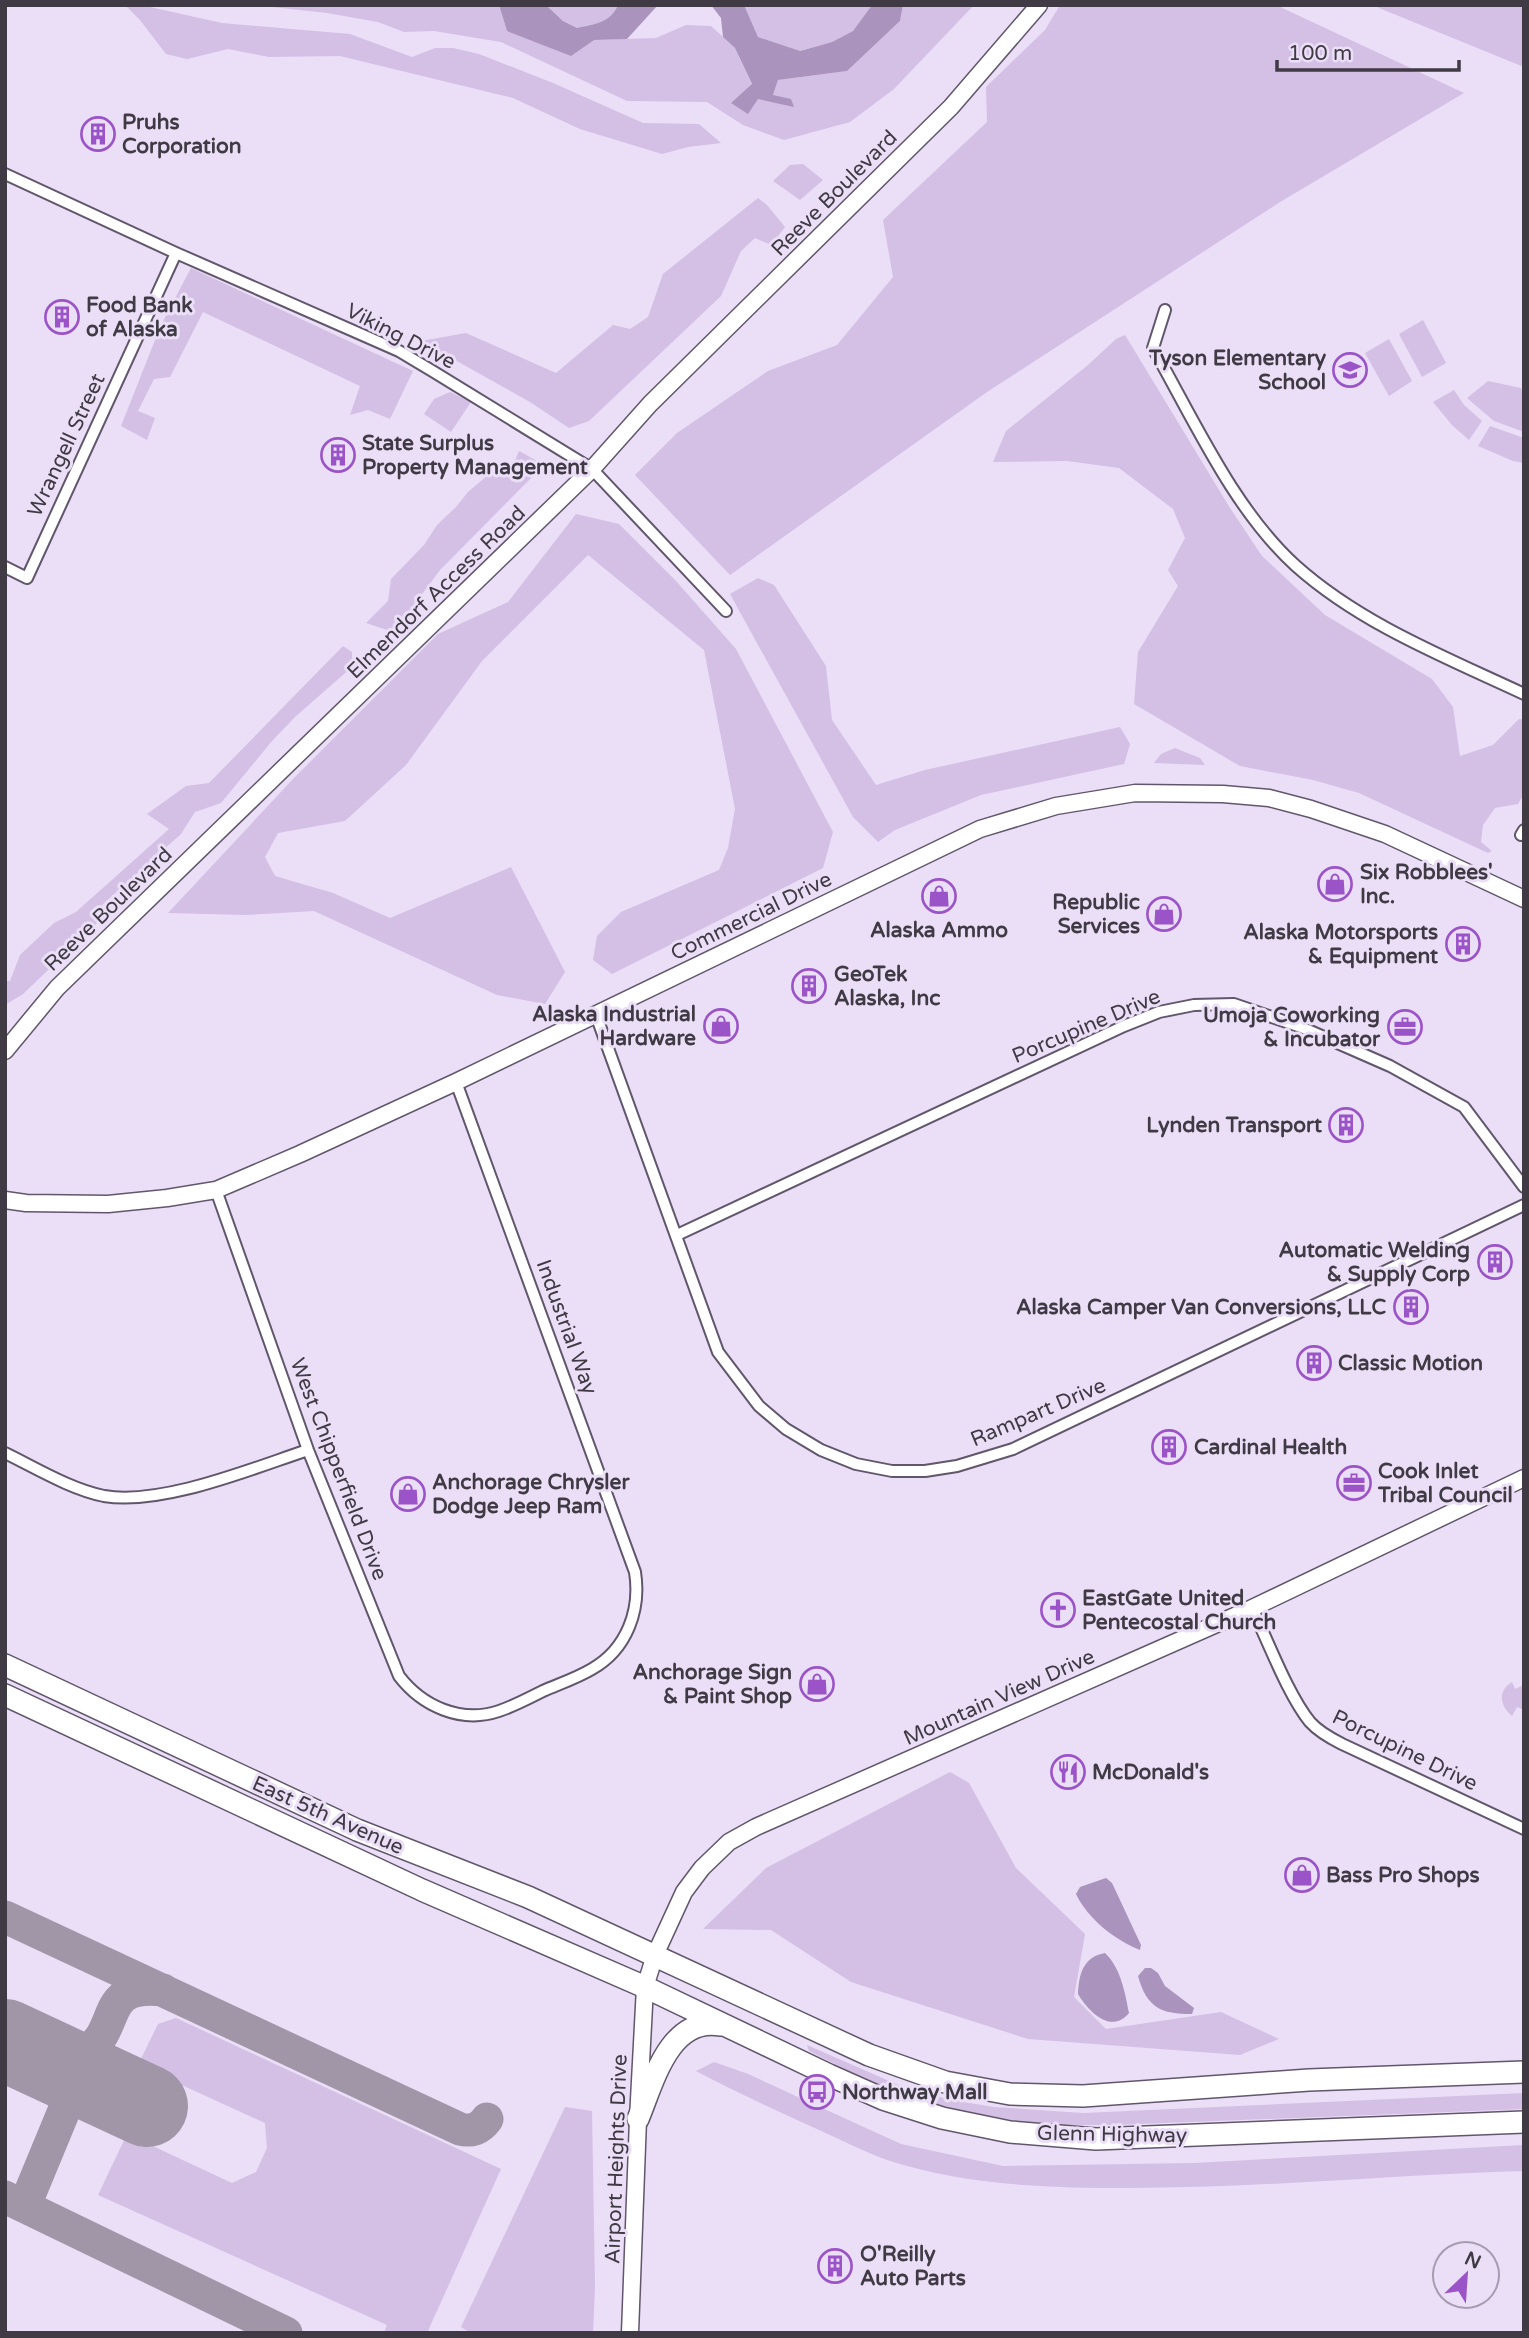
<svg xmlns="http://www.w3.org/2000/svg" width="1529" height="2338" font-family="'Varela Round',sans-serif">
	<rect width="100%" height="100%" fill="#ebdef7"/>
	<path fill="#d4bfe5" d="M125,5H141L222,23L350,34L412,57L435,48H453L479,54L553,83L643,123L699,124L721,143L688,147L662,154L580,129L513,98L340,56L269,57L228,49L187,59L166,54L140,20Z
		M253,5H499L507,31L594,40L656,38L686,25L711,26L735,48L752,85L732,103L773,95L778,80L847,71L900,21L903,5H974L894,89L850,122L784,140L743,125L707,102L627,101L501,42L434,31L404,32L378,22L327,13Z
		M546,5H618C610,23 595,24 577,28L563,21Z
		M744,5H872L853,31L832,42L799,51L758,37Z
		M1060,5H1276L1464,93L1280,202L987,392L730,575L635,475L677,433L768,371L837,345L893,277L883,220L987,122L986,87L1045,30Z
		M1374,5H1524V67L1379,8Z
		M803,164L823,180L800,200L773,181L790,165Z
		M758,198L767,205L785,227L771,245L755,238L741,251L721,296L589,421L569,428L530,402L421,341L466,333L556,373L613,325L630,329L648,317L663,274Z
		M191,268L413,371L390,419L368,410L350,415L360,386L203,312L170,377L154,379L138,411L155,418L147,440L121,426L161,325Z
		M1423,320L1446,363L1422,377L1399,334Z
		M1125,335L1230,508L1262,556L1325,615L1432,679L1453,707L1460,756L1493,745L1519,719L1524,720V794L1518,804L1495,808L1483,825L1481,842L1492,851L1488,853L1359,793L1313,780L1240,766L1134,704L1138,652L1178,586L1168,570L1185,538L1173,509L1119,468L1067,461L993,462L1006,431L1088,365L1116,339Z
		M1389,339L1412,381L1389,396L1365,353Z
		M1488,381L1521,388L1524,396V432L1494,421L1467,398Z
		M1454,390L1464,405L1482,421L1469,440L1452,425L1433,402Z
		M450,392L471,402L451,432L424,414L434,399Z
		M1490,426L1524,438V463L1513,461L1478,446Z
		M519,451L539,462L535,474L440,570L402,621L390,631L366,623L388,601L391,579L424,545L437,525L456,507L468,492L501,464L514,463Z
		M576,514L619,524L676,581L736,649L833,832L823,868L612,974L593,960L597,936L621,912L719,870L728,848L735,809L704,650L588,555L482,661L406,765L345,821L278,833L265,857L275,876L333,893L390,918L511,867L565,972L545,1004L497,995L314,911L246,915L168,913L293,779L438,634L508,602Z
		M758,578L774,585L826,666L832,720L876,785L925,770L1120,727L1130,744L1124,764L981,795L895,830L878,842L853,817L730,594Z
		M343,646L352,652V667L295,717L272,741L221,803L195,812L181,834L103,904L97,923L23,994L5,1005V981H10L20,955L54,923L76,912L169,829L147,814L186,786L209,783Z
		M1175,748L1200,758L1205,765L1154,763L1161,754Z
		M1512,1682L1515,1689L1524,1685V1710L1517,1707L1512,1716C1500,1706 1497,1691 1512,1682Z
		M950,1772L969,1783L1016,1868L1085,1934L1074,1997L1106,2029L1221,2012L1279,2039L1240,2055L1028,2039L851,1982L771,1930L703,1929L766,1868Z
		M176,2018L501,2169L427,2333H384L387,2325L98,2195L127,2134L232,2183L256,2172L267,2148L265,2123L138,2065L158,2024Z
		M807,2045L903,2087L951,2100L994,2107L1083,2113L1524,2093V2109L1114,2125H1037L945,2107L906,2096L849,2071L809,2051Z
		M714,2062L748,2074L901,2144L1003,2166L1194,2163L1524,2145V2171C1391,2175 1258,2188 1126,2188C1045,2188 961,2185 884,2159C866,2152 848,2143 830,2135C785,2115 740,2094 696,2071Z
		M565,2107L592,2111L595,2286L593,2333H471L461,2327Z"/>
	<path fill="#aa93bc" d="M499,5H546L563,21L577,28C595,24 610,23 618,5H658L627,39L594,40L571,56L507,31Z
		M711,5H744L758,37L800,51L832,42L853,31L872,5H903L900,21L847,71L778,80L773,95L791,99L794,107L758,99L748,114L731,103L752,84L735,48L723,37L721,18Z
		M1106,1878L1112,1883L1141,1945L1140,1950C1115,1940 1088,1919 1076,1894L1080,1887Z
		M1105,1953C1121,1968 1125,1993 1129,2013C1111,2035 1088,2011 1078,1994C1079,1974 1083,1957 1105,1953Z
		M1145,1968H1151L1158,1973L1165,1986L1194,2008L1192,2014C1161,2014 1147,2008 1138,1976Z"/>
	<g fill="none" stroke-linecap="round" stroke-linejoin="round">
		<path stroke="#a096a8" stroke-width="33" d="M5,1917L460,2129C471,2132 480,2129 487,2119
			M41,2056C57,2056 75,2058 89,2049C121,2027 99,1983 163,1990
			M5,2197L286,2333
			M25,2205L68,2101L60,2079L41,2056"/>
		<path stroke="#a096a8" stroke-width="82" d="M5,2040L147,2106"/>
		<g stroke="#61566b" stroke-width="14">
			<path id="street" d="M5,174L176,253L399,351L434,372L592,469L726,611
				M1165,310L1153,348C1194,420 1234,510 1296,566C1361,624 1445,657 1524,694
				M5,567L27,578L176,253
				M1521,835L1524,830
				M596,1015L718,1352L759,1406L786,1429L821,1450L856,1464L892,1471H925L957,1466L1013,1449L1524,1205
				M216,1190L308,1450L399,1676C422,1706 461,1724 499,1711C514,1706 529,1698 543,1691C559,1684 577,1678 592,1669C627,1649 641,1610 635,1572L456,1082
				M677,1235L1124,1026L1159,1012L1194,1005L1234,1004L1301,1027L1390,1066L1464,1107L1524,1187
				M5,1453C36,1468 70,1489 104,1496C162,1506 253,1468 308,1450
				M1252,1608C1268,1641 1288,1695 1310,1722C1319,1732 1330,1738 1342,1744L1524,1829"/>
		</g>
		<g stroke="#61566b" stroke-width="19">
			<path id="secondary" d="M5,1051L57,988L592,469L650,404L951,107L1039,5
				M5,1200L26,1203L108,1204L167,1198L216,1190L300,1154L456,1082L980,829L1056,806L1135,793L1223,794L1269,798L1311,809L1385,834L1524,899
				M630,2333L638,2119L645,1987L655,1955L684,1892L702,1868L729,1842L756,1827L1246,1611L1524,1478"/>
		</g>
		<g stroke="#61566b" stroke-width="24">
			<path id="highway" d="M5,1665L357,1830L528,1897L869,2055L945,2082L1010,2094L1083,2096L1309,2080L1524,2072
				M5,1695L422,1890L645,1987L829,2075L883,2099L942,2118L1010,2132L1096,2139L1524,2122
				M638,2119C653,2083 669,2016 720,2025"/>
		</g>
		<use href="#street" stroke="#fff" stroke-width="10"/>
		<use href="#secondary" stroke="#fff" stroke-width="16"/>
		<use href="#highway" stroke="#fff" stroke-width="21"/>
	</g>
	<defs>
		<g id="building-ring" transform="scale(1.75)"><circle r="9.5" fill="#ebdef7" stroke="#9a54c8" stroke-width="1.5"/><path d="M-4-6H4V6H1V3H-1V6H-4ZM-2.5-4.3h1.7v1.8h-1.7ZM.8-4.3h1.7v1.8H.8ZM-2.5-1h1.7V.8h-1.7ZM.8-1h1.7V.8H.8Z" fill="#9a54c8"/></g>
		<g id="school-ring" transform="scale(1.75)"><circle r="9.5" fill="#ebdef7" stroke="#9a54c8" stroke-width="1.5"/><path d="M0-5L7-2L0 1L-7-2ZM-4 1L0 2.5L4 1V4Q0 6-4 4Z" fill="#9a54c8"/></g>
		<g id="shop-ring" transform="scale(1.75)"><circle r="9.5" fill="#ebdef7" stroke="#9a54c8" stroke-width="1.5"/><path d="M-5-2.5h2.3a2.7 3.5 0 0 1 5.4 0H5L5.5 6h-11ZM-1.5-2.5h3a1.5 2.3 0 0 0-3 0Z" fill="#9a54c8"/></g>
		<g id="office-ring" transform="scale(1.75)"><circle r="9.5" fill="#ebdef7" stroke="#9a54c8" stroke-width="1.5"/><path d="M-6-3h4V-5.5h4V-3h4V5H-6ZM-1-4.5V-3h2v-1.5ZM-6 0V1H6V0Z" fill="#9a54c8"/></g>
		<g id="church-ring" transform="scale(1.75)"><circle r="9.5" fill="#ebdef7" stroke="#9a54c8" stroke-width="1.5"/><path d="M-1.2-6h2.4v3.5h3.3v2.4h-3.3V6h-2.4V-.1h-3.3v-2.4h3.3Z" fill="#9a54c8"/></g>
		<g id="restaurant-ring" transform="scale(1.75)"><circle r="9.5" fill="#ebdef7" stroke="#9a54c8" stroke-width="1.5"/><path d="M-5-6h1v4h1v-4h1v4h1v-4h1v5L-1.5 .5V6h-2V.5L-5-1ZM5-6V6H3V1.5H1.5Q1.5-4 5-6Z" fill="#9a54c8"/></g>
		<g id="bus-ring" transform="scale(1.75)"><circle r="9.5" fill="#ebdef7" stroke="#9a54c8" stroke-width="1.5"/><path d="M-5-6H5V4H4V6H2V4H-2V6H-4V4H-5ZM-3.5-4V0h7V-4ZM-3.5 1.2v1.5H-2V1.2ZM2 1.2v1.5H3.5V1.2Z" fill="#9a54c8"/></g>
	</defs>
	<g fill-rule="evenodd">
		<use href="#building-ring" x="98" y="134"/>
		<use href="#building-ring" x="62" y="317"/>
		<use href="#school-ring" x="1350" y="370"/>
		<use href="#building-ring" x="338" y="455"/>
		<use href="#shop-ring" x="1335" y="884"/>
		<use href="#shop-ring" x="939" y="896"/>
		<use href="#shop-ring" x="1164" y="914"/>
		<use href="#building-ring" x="1463" y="944"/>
		<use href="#building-ring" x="809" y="986"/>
		<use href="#shop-ring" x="721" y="1026"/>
		<use href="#office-ring" x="1405" y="1027"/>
		<use href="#building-ring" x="1346" y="1125"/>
		<use href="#building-ring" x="1495" y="1262"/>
		<use href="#building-ring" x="1411" y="1307"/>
		<use href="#building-ring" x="1314" y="1363"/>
		<use href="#building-ring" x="1169" y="1447"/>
		<use href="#office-ring" x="1354" y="1483"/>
		<use href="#shop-ring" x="408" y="1494"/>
		<use href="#church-ring" x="1058" y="1610"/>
		<use href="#shop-ring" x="817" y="1684"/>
		<use href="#restaurant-ring" x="1068" y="1772"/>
		<use href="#shop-ring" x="1302" y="1875"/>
		<use href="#bus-ring" x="817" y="2092"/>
		<use href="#building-ring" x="835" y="2266"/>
	</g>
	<g text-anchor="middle" stroke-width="6" stroke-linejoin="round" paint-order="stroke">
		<g font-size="21" font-weight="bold" fill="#3f3a43" stroke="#ebdef7" text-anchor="start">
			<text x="122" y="129">Pruhs<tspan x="122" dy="24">Corporation</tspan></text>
			<text x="86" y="312">Food Bank<tspan x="86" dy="24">of Alaska</tspan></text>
			<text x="1326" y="365" text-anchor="end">Tyson Elementary<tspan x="1326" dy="24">School</tspan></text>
			<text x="362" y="450">State Surplus<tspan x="362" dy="24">Property Management</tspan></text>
			<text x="1360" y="879">Six Robblees'<tspan x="1360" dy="24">Inc.</tspan></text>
			<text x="1140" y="909" text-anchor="end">Republic<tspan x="1140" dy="24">Services</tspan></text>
			<text x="939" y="937" text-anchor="middle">Alaska Ammo</text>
			<text x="1438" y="939" text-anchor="end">Alaska Motorsports<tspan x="1438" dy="24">&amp; Equipment</tspan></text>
			<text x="834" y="981">GeoTek<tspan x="834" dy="24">Alaska, Inc</tspan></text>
			<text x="696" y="1021" text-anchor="end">Alaska Industrial<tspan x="696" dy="24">Hardware</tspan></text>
			<text x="1380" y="1022" text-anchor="end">Umoja Coworking<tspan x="1380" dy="24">&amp; Incubator</tspan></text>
			<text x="1322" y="1132" text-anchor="end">Lynden Transport</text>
			<text x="1470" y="1257" text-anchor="end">Automatic Welding<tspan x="1470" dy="24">&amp; Supply Corp</tspan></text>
			<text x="1386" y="1314" text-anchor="end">Alaska Camper Van Conversions, LLC</text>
			<text x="1338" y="1370">Classic Motion</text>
			<text x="1194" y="1454">Cardinal Health</text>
			<text x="1378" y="1478">Cook Inlet<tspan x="1378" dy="24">Tribal Council</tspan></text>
			<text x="432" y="1489">Anchorage Chrysler<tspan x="432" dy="24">Dodge Jeep Ram</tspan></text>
			<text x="1082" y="1605">EastGate United<tspan x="1082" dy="24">Pentecostal Church</tspan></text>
			<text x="792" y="1679" text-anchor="end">Anchorage Sign<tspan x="792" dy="24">&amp; Paint Shop</tspan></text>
			<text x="1092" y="1779">McDonald's</text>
			<text x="1326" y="1882">Bass Pro Shops</text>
			<text x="842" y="2099">Northway Mall</text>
			<text x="860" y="2261">O'Reilly<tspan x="860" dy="24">Auto Parts</tspan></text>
		</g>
		<g font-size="21" fill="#3f3a43" stroke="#ebdef7">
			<text transform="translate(834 193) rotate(-45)" y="7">Reeve Boulevard</text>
			<text transform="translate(401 336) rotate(27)" y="7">Viking Drive</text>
			<text transform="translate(66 445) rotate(-65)" y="7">Wrangell Street</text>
			<text transform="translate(436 592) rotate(-44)" y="7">Elmendorf Access Road</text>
			<text transform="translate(108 909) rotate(-44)" y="7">Reeve Boulevard</text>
			<text transform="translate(751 916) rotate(-26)" y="7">Commercial Drive</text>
			<text transform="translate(1086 1026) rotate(-23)" y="7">Porcupine Drive</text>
			<text transform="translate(567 1327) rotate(70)" y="7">Industrial Way</text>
			<text transform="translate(1038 1412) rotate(-23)" y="7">Rampart Drive</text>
			<text transform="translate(339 1469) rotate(69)" y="7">West Chipperfield Drive</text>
			<text transform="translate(999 1697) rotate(-24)" y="7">Mountain View Drive</text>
			<text transform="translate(1405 1750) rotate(26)" y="7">Porcupine Drive</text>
			<text transform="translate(328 1815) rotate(24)" y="7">East 5th Avenue</text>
			<text transform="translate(1112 2134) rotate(1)" y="7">Glenn Highway</text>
			<text transform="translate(616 2159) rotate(-88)" y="7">Airport Heights Drive</text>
		</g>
	</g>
	<rect width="1529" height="2338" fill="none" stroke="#3f3a43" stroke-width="14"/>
	<g transform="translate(1466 2275) rotate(25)"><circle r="33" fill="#ebdef7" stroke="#a69caf" stroke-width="2"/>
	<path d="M0-5L12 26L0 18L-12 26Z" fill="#9a54c8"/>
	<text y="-10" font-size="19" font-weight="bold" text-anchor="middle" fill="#3f3a43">N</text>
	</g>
	<path d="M1277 60v10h182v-10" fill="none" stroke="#3f3a43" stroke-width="3.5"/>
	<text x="1288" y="60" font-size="21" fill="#3f3a43" stroke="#ebdef7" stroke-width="5" paint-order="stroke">100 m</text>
</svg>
